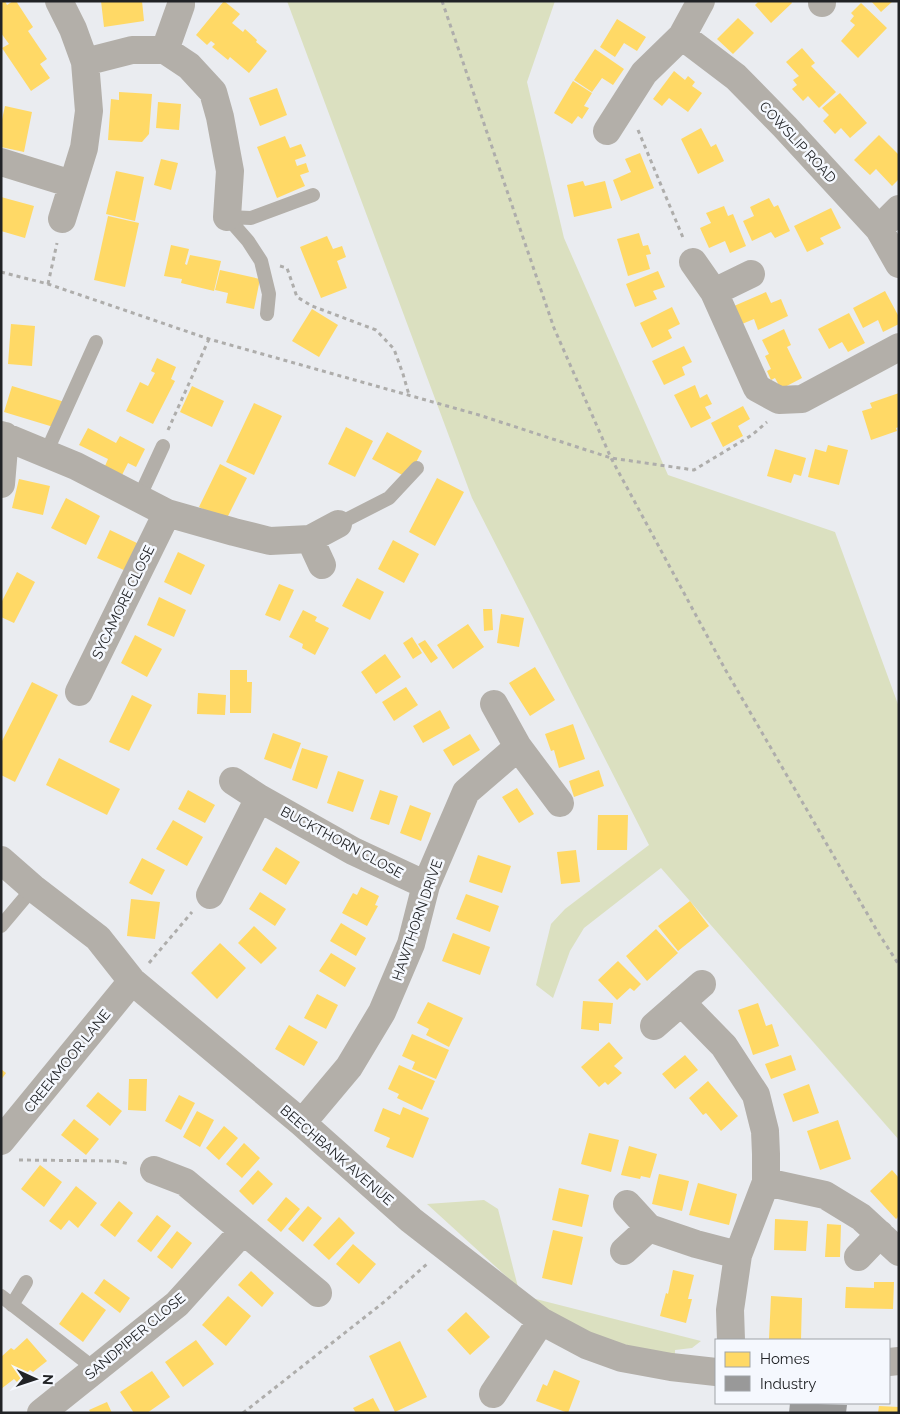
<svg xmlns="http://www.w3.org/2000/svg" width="900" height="1414" font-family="Raleway,sans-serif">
	<rect width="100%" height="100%" fill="#eaecf0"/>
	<path fill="#dbe0c0" d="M287,1H555L527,82L564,238L668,475L835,532L899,707V1140L661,868L584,928L570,951L553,998L536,985L551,924L565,909L649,845L472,498Z
		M484,1200L498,1209L518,1287L427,1204Z
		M520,1295L701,1341L692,1348L675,1350V1356L652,1352L583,1333Z"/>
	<path fill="#ffd966" d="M1,1H5L7,5L13,1H16L33,27L28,31L47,59L40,64L50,78L31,91L2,48L9,44L1,33Z
		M101,1H142L144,21L104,27Z
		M224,1L240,14L232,23L243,32L245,29L257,40L256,42L267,51L249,73L230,57L228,60L212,47L215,44L211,41L207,45L196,35Z
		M759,1H791L792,3L771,23L755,5Z
		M871,1H893L881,12Z
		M861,3L887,28L858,58L841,41L855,25L850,21L854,16L851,13Z
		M738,18L754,33L733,54L717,39Z
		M617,19L646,37L637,51L624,43L615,57L600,47Z
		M802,48L815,63L811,66L836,92L819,108L808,96L803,101L792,89L797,85L793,80L799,76L786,62Z
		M595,49L624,69L613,85L602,78L592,92L574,80Z
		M674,71L685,80L688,76L695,82L692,86L702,93L688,112L669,98L662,106L653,99Z
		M573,81L592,93L584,106L589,108L582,119L578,116L572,124L554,113Z
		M277,88L287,115L260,126L249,98Z
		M119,92L152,94L149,134L142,142L108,140L111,99L119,100Z
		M840,93L867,123L850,138L841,128L835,134L823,121L829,115L822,108Z
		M158,102L181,104L179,130L156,128Z
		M5,106L32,112L24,152L1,147V124Z
		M701,128L711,147L716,144L724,161L698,174L681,139Z
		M879,135L899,155V179L892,186L876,169L870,175L854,160Z
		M285,136L290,148L301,144L306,156L295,160L297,166L306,163L309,172L300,175L305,186L277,198L257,147Z
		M640,153L654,188L621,201L613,180L631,172L625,159Z
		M161,159L178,163L171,190L154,185Z
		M116,171L144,177L135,221L106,214Z
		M583,181L585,186L605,181L612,208L574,217L567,185Z
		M1,197L34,206L25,238L1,231Z
		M769,198L774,207L778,205L790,231L775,238L771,232L752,241L743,221L754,216L750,207Z
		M724,206L728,216L733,214L746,246L730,253L725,241L709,248L700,228L711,223L706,213Z
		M831,208L841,228L820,238L824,244L807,252L794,226Z
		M108,216L139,223L125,287L94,280Z
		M639,233L643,246L648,245L651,254L646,255L650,269L628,276L617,239Z
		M327,236L333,249L342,246L346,257L337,261L347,288L321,298L300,247Z
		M171,245L189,249L185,264L187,265L190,255L221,261L214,291L181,283L182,279L164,276Z
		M220,270L260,279L254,309L226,303L228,293L215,290Z
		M658,271L665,287L653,291L657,299L635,307L626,284Z
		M885,291L899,317V324L883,332L878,320L863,328L853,308Z
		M766,292L771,303L781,299L788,316L758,330L754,319L742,324L734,306Z
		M672,307L680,324L668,330L672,338L652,348L640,323Z
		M312,309L338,325L319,357L292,341Z
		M849,313L865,343L848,352L842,342L829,349L818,329Z
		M11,324L35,326L32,366L8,364Z
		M784,329L791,345L787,347L802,378L781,389L775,378L771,380L767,371L771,369L765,356L769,354L762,340Z
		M684,346L692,362L682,367L685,375L664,385L652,361Z
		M157,358L176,367L171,379L175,381L153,424L126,411L140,382L148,386L155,373L151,371Z
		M695,385L700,398L707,394L712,404L705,407L711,418L691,428L674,395Z
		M12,386L68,403L60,429L4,412Z
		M192,386L224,401L212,427L180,412Z
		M899,393V427L896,428L897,431L871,440L862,411L872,408L870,403Z
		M254,403L282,416L254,475L226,462Z
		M743,406L750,419L738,426L743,436L723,447L711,423Z
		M346,427L373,441L355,477L328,464Z
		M88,428L116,443L120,436L145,449L136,467L128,463L122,475L105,466L108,459L79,445Z
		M387,432L422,451L408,478L372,459Z
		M828,445L848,450L839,485L808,477L815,449L826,452Z
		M775,449L806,458L801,476L794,474L791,483L767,476Z
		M220,464L247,478L226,520L199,507Z
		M437,478L464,492L435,546L409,532Z
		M19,479L50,486L43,515L12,508Z
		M66,498L100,516L86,545L51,528Z
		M110,530L139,544L126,571L97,558Z
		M393,540L419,554L404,583L378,569Z
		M178,552L205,565L191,595L164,582Z
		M17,572L35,582L14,623L1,617V603Z
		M357,578L384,592L370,620L342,606Z
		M279,584L294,590L280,621L265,615Z
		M159,597L186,610L174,637L147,625Z
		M483,609H492L493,630L484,631Z
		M303,610L317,617L315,621L329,628L315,655L302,648L303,644L289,637Z
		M501,614L524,618L519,647L497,643Z
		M468,624L484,647L453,669L437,645Z
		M135,635L162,649L147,677L121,663Z
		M412,637L422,653L413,659L403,643Z
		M425,640L438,658L431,663L418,644Z
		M385,654L401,677L376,694L361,672Z
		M535,667L555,700L530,716L509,683Z
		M230,670H247V682H252L251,713H230Z
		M32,682L58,695L15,782L1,775V743Z
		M406,687L418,705L394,721L382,702Z
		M198,693L226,695L225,715L197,714Z
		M132,695L152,705L129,751L109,742Z
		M440,710L450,728L423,743L413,726Z
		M573,724L585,759L559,768L554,750L551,751L545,734Z
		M273,733L301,743L291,769L264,759Z
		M470,734L480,750L453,766L443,750Z
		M302,748L328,756L317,789L292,780Z
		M59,758L120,789L107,815L46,785Z
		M599,770L604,786L574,797L569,781Z
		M338,771L364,780L353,812L327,803Z
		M517,788L534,814L519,823L502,797Z
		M188,790L215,805L205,823L178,809Z
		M380,790L398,796L389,825L370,819Z
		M410,805L431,813L421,841L400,833Z
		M598,815H628L627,850H597Z
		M173,820L203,837L187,866L156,849Z
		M276,847L300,862L286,885L262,870Z
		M576,850L580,882L561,884L557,852Z
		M478,855L511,866L502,893L469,882Z
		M142,858L165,870L152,895L129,883Z
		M361,887L379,896L375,905L378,906L367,926L342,913L353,893L357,895Z
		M260,892L286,909L275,926L249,909Z
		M466,894L499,906L490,932L456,919Z
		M131,899L160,902L155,939L127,936Z
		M690,901L709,926L678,951L658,926Z
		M341,923L366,938L356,956L330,941Z
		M254,926L277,948L261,964L238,943Z
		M656,929L678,953L647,981L626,956Z
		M453,933L490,947L480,975L442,961Z
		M220,943L246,968L217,999L191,973Z
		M331,953L356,968L345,987L319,971Z
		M618,961L641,984L634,991L630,988L617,1000L598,980Z
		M317,994L338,1005L326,1029L304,1018Z
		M583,1001L613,1003L611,1024L599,1023V1031L581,1029Z
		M428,1002L463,1018L449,1047L426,1035L429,1029L417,1023Z
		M758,1003L766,1026L772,1024L779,1046L753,1055L738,1010Z
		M289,1025L318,1042L304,1066L275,1049Z
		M412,1034L449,1050L436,1079L412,1069L415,1062L402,1056Z
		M609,1042L623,1058L614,1066L622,1073L608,1085L605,1082L599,1087L581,1067Z
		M685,1055L698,1070L675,1089L662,1074Z
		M791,1055L796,1070L771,1079L765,1064Z
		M399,1065L435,1081L422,1110L397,1098L399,1094L388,1089Z
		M1,1069L6,1073L1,1080Z
		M129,1079H147L146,1111L128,1110Z
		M708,1081L738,1116L721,1131L706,1113L703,1115L689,1098Z
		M809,1084L819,1113L793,1122L783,1094Z
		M98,1092L122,1111L110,1126L86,1106Z
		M179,1095L195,1103L181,1130L165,1121Z
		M403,1107L429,1118L413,1158L386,1147L390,1138L374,1131L383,1108L400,1115Z
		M197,1111L214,1120L200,1147L183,1137Z
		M74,1119L99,1139L86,1155L61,1135Z
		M838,1120L851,1159L820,1170L807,1131Z
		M224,1126L238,1138L219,1160L206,1148Z
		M589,1133L619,1140L611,1172L581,1164Z
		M244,1143L260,1158L242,1178L226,1164Z
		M629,1146L657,1154L650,1178L641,1176L640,1179L621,1175Z
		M40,1165L62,1182L44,1207L21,1189Z
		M258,1170L273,1184L253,1205L239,1191Z
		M892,1170L899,1178V1216L896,1219L870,1191Z
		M659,1174L689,1181L682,1211L652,1204Z
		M698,1183L737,1194L729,1225L689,1215Z
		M76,1186L97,1203L78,1228L69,1220L61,1230L49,1221Z
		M559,1188L589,1195L582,1227L552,1220Z
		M286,1197L300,1209L281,1232L267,1220Z
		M119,1201L133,1213L115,1237L100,1225Z
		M308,1206L322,1218L303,1242L288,1229Z
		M157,1215L171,1226L151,1252L137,1241Z
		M339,1217L355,1233L329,1260L313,1245Z
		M775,1219L808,1221L806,1251L774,1250Z
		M827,1224L841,1225L840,1257H825Z
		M553,1230L583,1237L572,1285L542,1278Z
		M177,1231L192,1243L172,1269L157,1257Z
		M353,1244L376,1264L359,1284L336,1264Z
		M673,1270L694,1275L688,1299H692L686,1323L660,1316L666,1293L668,1294Z
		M251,1271L274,1293L262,1307L238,1285Z
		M104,1279L130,1298L120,1313L94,1293Z
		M874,1282H894L893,1309L845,1308L846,1287L874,1288Z
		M82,1292L106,1310L83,1342L59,1324Z
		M228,1296L251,1316L226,1346L202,1325Z
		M771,1296L802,1298L801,1340L769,1339Z
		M466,1312L490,1337L470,1355L447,1330Z
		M27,1338L47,1361L33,1372L30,1370L17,1382L14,1379L1,1389V1357L11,1348L14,1350Z
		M196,1340L214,1364L183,1387L165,1362Z
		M400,1341L427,1397L395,1412L369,1356Z
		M554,1370L580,1381L568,1413L536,1401L543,1384L547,1386Z
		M152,1371L170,1397L147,1413H134L120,1392Z
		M373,1398L381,1413H356L353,1408Z
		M107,1402L112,1413H91L89,1410Z
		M879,1406L899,1407V1413H878Z"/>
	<path fill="#999" d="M790,1403L847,1405L846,1413H789Z"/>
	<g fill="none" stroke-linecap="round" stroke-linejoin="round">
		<path stroke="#aeadab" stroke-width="3" stroke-dasharray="4 4" stroke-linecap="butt" d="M442,1L554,328L611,458L725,669L879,934L899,965
			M638,130L684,240
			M280,266L287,268L297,297L312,306L376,330L394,349L403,374L409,395
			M1,272L48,284L209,339L479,415L611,458L694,470L752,435L767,422
			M48,284L57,243
			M168,430L209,339
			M149,963L192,912
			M19,1160L115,1161L130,1164
			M243,1413L384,1302L427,1264"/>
		<path stroke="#b3afa9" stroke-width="14" d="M227,217L248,241L261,261L269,294L267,314
			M227,217L251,218L313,195
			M46,453L96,342
			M139,498L163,446
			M338,524L389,498L417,468
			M1,926L33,888
			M1,1296L95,1369
			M12,1305L26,1282"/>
		<path stroke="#b3afa9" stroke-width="28" d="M59,1L73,29L85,62L89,111L84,148L62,219
			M822,1V3
			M682,36L736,77L785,127L879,229L899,264
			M165,50L181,5V1
			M85,62L132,50H165L189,66L213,92L220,117L230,171L227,217
			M607,131L644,73L682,36L701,1
			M1,162L72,184
			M879,229L899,209
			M693,262L714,292L757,388L779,400L802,399L899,347
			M714,292L751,274
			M1,435L76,466L167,513L234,532L270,541L310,539L338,524
			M1,484L5,436
			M310,539L322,565
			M79,692L167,513
			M494,704L518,747L560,803
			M233,781L259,798
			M1,860L33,888L98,938L132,981L302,1123L411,1220L541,1321L586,1345L622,1358L671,1367L716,1372
			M210,895L259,798L353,851L426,885
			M681,1002L724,1046L756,1095L765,1131L766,1154V1182L738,1255L730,1310L731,1340
			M654,1026L702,984
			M302,1123L349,1067L382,1012L411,944L426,885L466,792L518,747
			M1,1141L132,981
			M154,1170L185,1182L318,1293
			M766,1182L825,1195L861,1217L899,1252
			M627,1204L649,1228L696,1244L738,1255
			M624,1251L649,1228
			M858,1257L880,1234
			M889,1362L899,1361
			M493,1394L541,1321
			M41,1413L177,1304L243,1231"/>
	</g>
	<g text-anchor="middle" stroke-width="5" stroke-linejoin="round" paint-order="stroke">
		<g font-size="14" fill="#212326" stroke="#f5f8fe">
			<text transform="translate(798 142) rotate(47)" y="5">COWSLIP ROAD</text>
			<text transform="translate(123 602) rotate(-64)" y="5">SYCAMORE CLOSE</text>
			<text transform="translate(342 842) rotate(28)" y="5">BUCKTHORN CLOSE</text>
			<text transform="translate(417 920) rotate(-71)" y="5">HAWTHORN DRIVE</text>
			<text transform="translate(67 1061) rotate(-51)" y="5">CREEKMOOR LANE</text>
			<text transform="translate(337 1155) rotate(41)" y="5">BEECHBANK AVENUE</text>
			<text transform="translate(135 1336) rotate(-40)" y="5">SANDPIPER CLOSE</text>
		</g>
	</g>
	<rect width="900" height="1414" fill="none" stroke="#212326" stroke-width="5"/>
	<rect x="715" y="1339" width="175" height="65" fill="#f5f8fe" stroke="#a0a3a8"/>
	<rect x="725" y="1352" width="25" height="15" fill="#ffd966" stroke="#a0a3a8"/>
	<text x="760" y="1364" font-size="15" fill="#212326">Homes</text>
	<rect x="725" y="1376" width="25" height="15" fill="#999999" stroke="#a0a3a8"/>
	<text x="760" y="1389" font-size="15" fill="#212326">Industry</text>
	<g transform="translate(35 1379) rotate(93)" stroke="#f5f8fe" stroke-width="4" paint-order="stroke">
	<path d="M0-4L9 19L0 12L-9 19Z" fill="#212326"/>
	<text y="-8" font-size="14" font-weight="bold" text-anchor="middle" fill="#212326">N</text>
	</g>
</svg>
